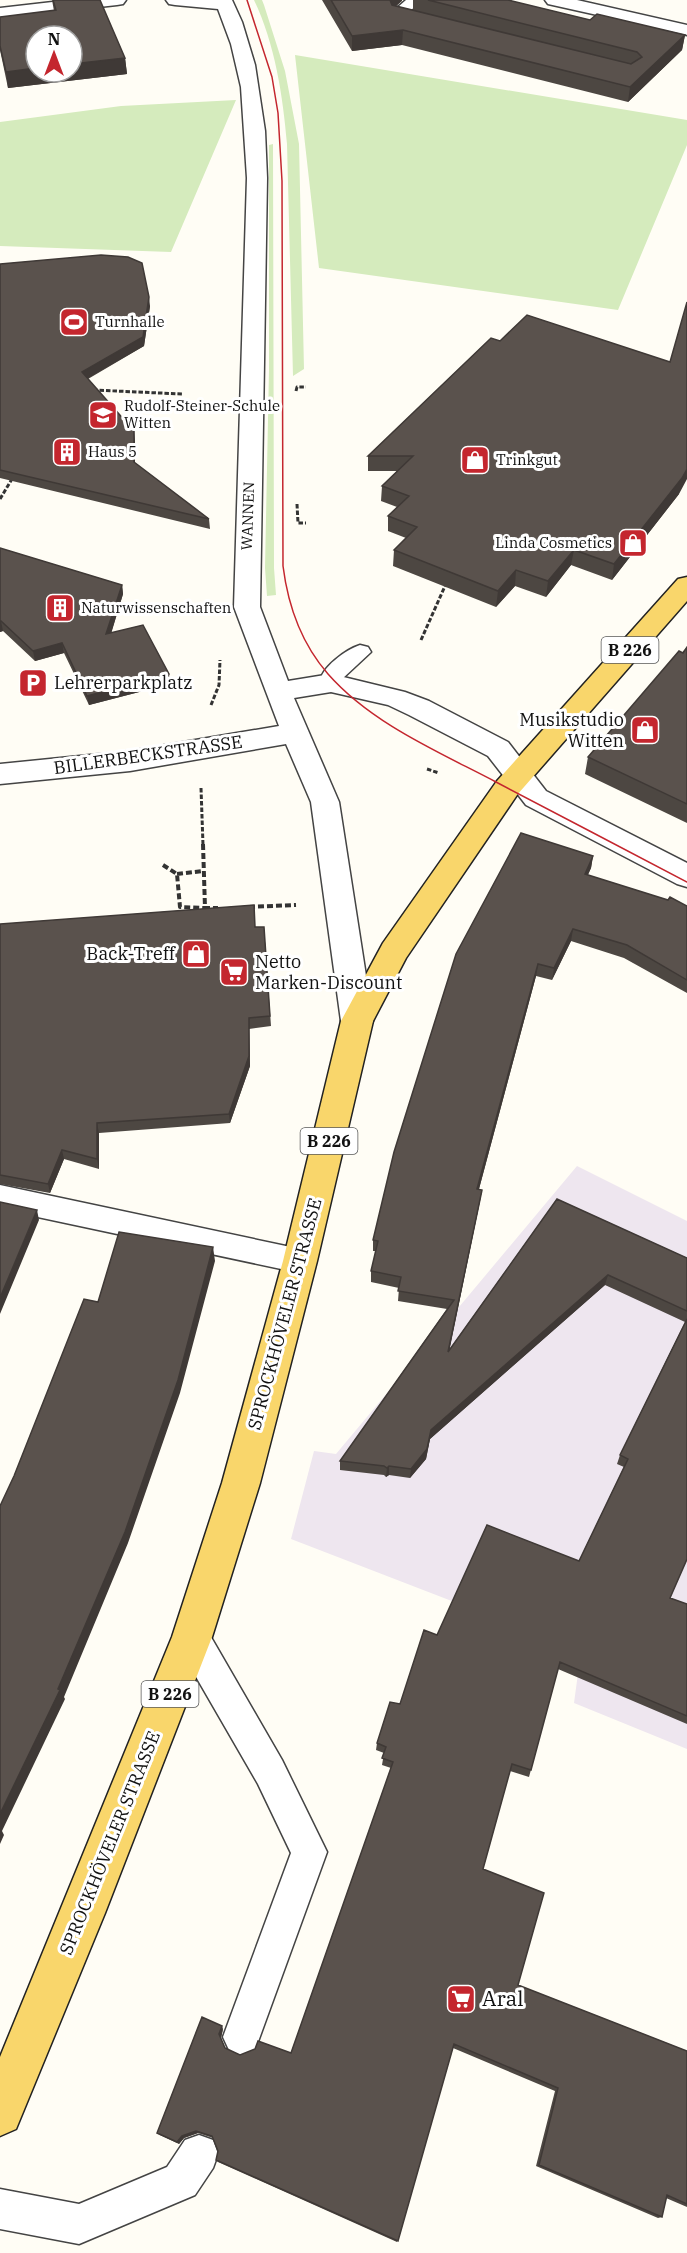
<svg xmlns="http://www.w3.org/2000/svg" width="687" height="2253" font-family="'IBM Plex Serif',serif">
	<rect width="100%" height="100%" fill="#fffdf5"/>
	<path fill="#eee6ef" d="M577,1166L687,1221V1749L574,1703L581,1651L291,1539L314,1451L336,1454Z"/>
	<path fill="#d5ebbd" d="M254,0H262L264,5L285,71L299,144L304,369L293,376L287,144C283,96 275,44 254,0Z
		M295,55L687,120V145L618,310L319,268Z
		M236,100L171,252L0,246V122L121,106Z
		M273,144L274,568L276,595L267,596L265,568L269,370V145Z"/>
	<g fill="none" stroke-linecap="round" stroke-linejoin="round">
		<g stroke="#444" stroke-width="3">
			<path id="lane" d="M406,0H422L408,13L428,18L430,21L428,24L423,25L392,17L390,14Z
				M360,645L368,647L371,652L342,679L339,688L331,690L323,688L320,683C320,668 347,649 360,645Z
				M0,1185L300,1249L310,1252L314,1261L310,1270L300,1273L0,1209Z
				M192,1621L204,1625L282,1760L327,1852L255,2050L242,2056L229,2050L223,2037L291,1853L258,1784L180,1649L176,1637L180,1625Z
				M199,2135L213,2140L218,2154L213,2168L195,2195L79,2244L0,2229V2189L79,2204L167,2167L185,2140Z"/>
		</g>
		<g stroke="#444" stroke-width="3">
			<path id="street" d="M70,0H126L123,4L117,5L0,18V8Z
				M166,0H232L242,22L255,65L265,131L267,178L260,607L288,681L331,674L405,692L429,701L508,742L546,791L687,863V887L677,884L526,805L488,756L409,715L388,705L331,692L294,698L339,802L373,1021L368,1030L357,1033L346,1030L341,1021L311,802L286,744L130,771L0,784V764L130,751L279,726L234,607L247,178L241,87L231,44L218,9L175,5L169,4Z
				M545,0H577L687,25V35L548,4Z"/>
		</g>
		<g stroke="#222" stroke-width="3">
			<path id="primary" d="M687,577V601L517,795L406,958L373,1021L317,1261L260,1483L212,1637L105,1913L16,2129L0,2136V2057L172,1637L222,1483L283,1261L341,1021L383,943L497,781L678,579Z"/>
		</g>
		<path stroke="#333" stroke-width="3" stroke-dasharray="4.5 2" stroke-linecap="butt" d="M93,390L182,394
			M296,391L297,387H306
			M0,499L12,479
			M297,504L298,523H306
			M421,640L445,586
			M211,705L219,685L220,660
			M427,769L439,773
			M201,788L203,845"/>
		<path stroke="#333" stroke-width="4" stroke-dasharray="6 3" stroke-linecap="butt" d="M203,844L205,908H218
			M163,865L177,874L180,907L205,908
			M177,874L203,871
			M249,907L296,905"/>
		<use href="#lane" fill="#fff" fill-rule="evenodd"/>
		<use href="#street" fill="#fff" fill-rule="evenodd"/>
		<use href="#primary" fill="#f9d66b" fill-rule="evenodd"/>
		<path stroke="#c4262e" stroke-width="1.5" d="M247,0L272,77L278,113L282,181L283,566C288,606 301,643 328,674C372,724 439,752 496,782C560,815 623,849 687,882"/>
	</g>
	<path fill="#4d4742" d="M52,0L125,58L127,74L8,88L0,50V17L54,11Z
		M322,0H402L396,6L413,10V0H508L590,20L685,35L682,50L628,102L402,45L352,51Z
		M0,264L150,306L144,346L88,379L134,431L135,463L209,519L210,529L0,478Z
		M491,338L679,494L612,580L571,565L546,597L515,586L496,607L393,566L394,550L406,538L388,531V516L397,507L381,501L382,486L397,471H368V456Z
		M0,548L122,585L123,594L111,633L169,674L170,684L89,705L64,653L35,661L3,631L0,632Z
		M687,647V823L585,774L588,757Z
		M593,856L591,868L588,875L687,906V993L624,958L571,941L552,980L536,976L479,1189L482,1190L480,1201L449,1350L557,1199L687,1258V1559L670,1598L687,1604V1724L558,1669L529,1777L510,1771L483,1869L518,1985L687,2051V2207L666,2198L662,2217L658,2218L536,2166L555,2091L453,2048L397,2242L218,2162L216,2160L218,2151L213,2138L198,2133L184,2138L179,2144L160,2135L157,2133L223,2029L221,2038L225,2048L240,2055L291,2053L391,1768L382,1765L384,1753L376,1750L377,1743L400,1704L437,1635L579,1561L624,1467L617,1464L620,1455L685,1322L605,1285L430,1439L426,1459L410,1478L389,1475L386,1477L384,1475L340,1470V1461L447,1309L398,1301L399,1288L371,1282V1271L376,1251H373V1240Z
		M0,924L264,927L271,1026L249,1029L250,1066L230,1123L99,1133V1169L64,1159L50,1193L0,1184Z"/>
	<path fill="#3f3936" d="M389,0H402V1L389,12Z
		M403,30L402,45L352,51V36Z
		M685,35L682,50L628,102L630,87Z
		M125,58L127,74L8,88L6,72L36,68V72H72V64Z
		M149,297L150,306L144,346L83,381L82,372Z
		M134,431L135,441V472L134,462Z
		M687,469V479L679,494L612,580L614,564Z
		M574,550L571,565L546,597L548,581Z
		M516,570L515,586L496,607L498,591Z
		M122,585L123,594L108,644L106,634Z
		M0,621H1L3,631L0,632Z
		M62,643L64,653L35,661L33,651Z
		M169,674L170,684L89,705L87,696Z
		M593,856L591,868L582,886L585,874Z
		M573,929L571,941L552,980L554,968Z
		M538,964L536,976L476,1200L477,1189Z
		M249,1018L250,1066L230,1123L229,1114Z
		M97,1123L99,1133V1169L97,1159Z
		M62,1150L64,1159L50,1193L48,1184Z
		M482,1190L480,1201L447,1362L448,1352Z
		M37,1210L39,1220L0,1314V1298Z
		M213,1247L215,1261L180,1393L128,1543L64,1697L65,1699L2,1831L4,1835L0,1844V1814L58,1689Z
		M608,1275L605,1285L430,1439L426,1459L410,1478L411,1469L431,1430Z
		M389,1466V1475L386,1477L387,1468Z
		M222,2026L223,2029L221,2038L219,2034Z
		M196,2131L198,2133L184,2138L179,2144L177,2142L182,2136Z"/>
	<path fill="#5a524d" stroke="#3f3936" stroke-width="1.5" d="M53,0H100L125,58L72,64V36H36V68L6,72L0,46V17L56,10Z
		M331,0H390L392,5L631,64L642,57L637,52L428,0H508L590,20L597,14L685,35L630,87L403,30L352,36Z
		M101,255L128,257L142,263L149,297L143,337L82,372L134,431V462L209,519L0,470V264Z
		M687,302V469L682,478L614,564L574,550L548,581L516,570L498,591L394,550L417,527L388,516L409,496L382,486L413,456H368L491,338L500,341L527,315L670,362Z
		M0,548L122,585L106,634L143,625L169,674L87,696L62,643L33,651L1,621H0Z
		M687,647V804L588,757L679,651L683,653Z
		M521,833L593,856L585,874L668,900L670,897L687,906V980L627,945L573,929L554,968L538,964L477,1189L482,1190L448,1352L557,1199L687,1258V1311L608,1275L431,1430L427,1449L411,1469L389,1466L387,1468L384,1466L340,1461L454,1300L398,1291L401,1277L371,1271L378,1241L373,1240L394,1152L456,954Z
		M254,905L255,927H264L270,1016L249,1018V1056L229,1114L97,1123V1159L62,1150L48,1184L0,1175V924Z
		M0,1202L37,1210L0,1298Z
		M119,1232L213,1247L178,1380L125,1532L58,1689L60,1690L0,1814V1506L14,1476L84,1299L98,1302Z
		M687,1319V1559L670,1598L687,1604V1716L560,1662L531,1770L512,1764L483,1869L544,1893L518,1985L687,2051V2204L667,2195L662,2217L539,2165L558,2088L454,2044L398,2241L216,2160L218,2151L212,2136L196,2131L182,2136L177,2142L157,2133L202,2017L222,2026L219,2034L225,2048L240,2055L255,2049L258,2041L291,2053L393,1762L382,1758L386,1747L377,1743L390,1702L400,1704L424,1630L437,1635L487,1525L579,1561L628,1459L620,1455Z"/>
	<defs>
		<g id="stadium-square" transform="scale(1.5)"><rect x="-9" y="-9" width="18" height="18" rx="4" fill="#c4262e" stroke="#fff"/><path d="M0-5a6.5 5 0 1 0 0 10a6.5 5 0 1 0 0-10ZM-3.5-1.8h7v3.6h-7Z" fill="#fff"/></g>
		<g id="school-square" transform="scale(1.5)"><rect x="-9" y="-9" width="18" height="18" rx="4" fill="#c4262e" stroke="#fff"/><path d="M0-5L7-2L0 1L-7-2ZM-4 1L0 2.5L4 1V4Q0 6-4 4Z" fill="#fff"/></g>
		<g id="building-square" transform="scale(1.5)"><rect x="-9" y="-9" width="18" height="18" rx="4" fill="#c4262e" stroke="#fff"/><path d="M-4-6H4V6H1V3H-1V6H-4ZM-2.5-4.3h1.7v1.8h-1.7ZM.8-4.3h1.7v1.8H.8ZM-2.5-1h1.7V.8h-1.7ZM.8-1h1.7V.8H.8Z" fill="#fff"/></g>
		<g id="shop-square" transform="scale(1.5)"><rect x="-9" y="-9" width="18" height="18" rx="4" fill="#c4262e" stroke="#fff"/><path d="M-5-2.5h2.3a2.7 3.5 0 0 1 5.4 0H5L5.5 6h-11ZM-1.5-2.5h3a1.5 2.3 0 0 0-3 0Z" fill="#fff"/></g>
		<g id="parking-square" transform="scale(1.5)"><rect x="-9" y="-9" width="18" height="18" rx="4" fill="#c4262e" stroke="#fff"/><path d="M-3.5-5.5H1a3.5 3.5 0 0 1 0 7H-1V5.5H-3.5ZM-1-3.4V-.6H.8a1.4 1.4 0 0 0 0-2.8Z" fill="#fff"/></g>
		<g id="supermarket-square" transform="scale(1.5)"><rect x="-9" y="-9" width="18" height="18" rx="4" fill="#c4262e" stroke="#fff"/><path d="M-6-5.5h2.5l.6 2H6L4.5 2H-2.5L-4.4-4H-6ZM-1.5 3.2a1.3 1.3 0 1 0 .1 0ZM3 3.2a1.3 1.3 0 1 0 .1 0Z" fill="#fff"/></g>
	</defs>
	<g fill-rule="evenodd">
		<use href="#stadium-square" x="74" y="322"/>
		<use href="#school-square" x="103" y="415"/>
		<use href="#building-square" x="67" y="452"/>
		<use href="#shop-square" x="475" y="460"/>
		<use href="#shop-square" x="633" y="543"/>
		<use href="#building-square" x="60" y="608"/>
		<use href="#parking-square" x="33" y="683"/>
		<use href="#shop-square" x="645" y="730"/>
		<use href="#shop-square" x="196" y="954"/>
		<use href="#supermarket-square" x="234" y="972"/>
		<use href="#supermarket-square" x="461" y="1999"/>
	</g>
	<g text-anchor="middle" stroke-width="6" stroke-linejoin="round" paint-order="stroke">
		<g font-size="15" fill="#111" stroke="#fff" text-anchor="start">
			<text x="95" y="327">Turnhalle</text>
			<text x="124" y="411">Rudolf-Steiner-Schule<tspan x="124" dy="17">Witten</tspan></text>
			<text x="88" y="457">Haus 5</text>
			<text x="496" y="465">Trinkgut</text>
			<text x="612" y="548" text-anchor="end">Linda Cosmetics</text>
			<text x="81" y="613">Naturwissenschaften</text>
		</g>
		<g font-size="15" fill="#111" stroke="#fff">
			<text transform="translate(248 516) rotate(-88)" y="5">WANNEN</text>
		</g>
		<g fill="#fff" stroke="#585858" stroke-width="1.5">
			<rect x="601.5" y="637" width="57" height="26" rx="4.5"/>
			<rect x="300.5" y="1128" width="57" height="26" rx="4.5"/>
			<rect x="141.5" y="1681" width="57" height="26" rx="4.5"/>
		</g>
		<g font-size="16" font-weight="bold" fill="#111">
			<text x="630" y="656">B 226</text>
			<text x="329" y="1147">B 226</text>
			<text x="170" y="1700">B 226</text>
		</g>
		<g font-size="18" fill="#111" stroke="#fff" text-anchor="start">
			<text x="54" y="689">Lehrerparkplatz</text>
			<text x="624" y="726" text-anchor="end">Musikstudio<tspan x="624" dy="21">Witten</tspan></text>
			<text x="175" y="960" text-anchor="end">Back-Treff</text>
			<text x="255" y="968">Netto<tspan x="255" dy="21">Marken-Discount</tspan></text>
		</g>
		<g font-size="18" fill="#111" stroke="#fff">
			<text transform="translate(148 755) rotate(-8)" y="6">BILLERBECKSTRASSE</text>
			<text transform="translate(285 1314) rotate(-75)" y="6">SPROCKHÖVELER STRASSE</text>
			<text transform="translate(110 1843) rotate(-68)" y="6">SPROCKHÖVELER STRASSE</text>
		</g>
		<g font-size="21" fill="#111" stroke="#fff" text-anchor="start">
			<text x="482" y="2006">Aral</text>
		</g>
	</g>
	<g transform="translate(54 54)"><circle r="28" fill="#ffffff" stroke="#a0a0a0" stroke-width="1.5"/>
	<path d="M0-4.5L10 22L0 15L-10 22Z" fill="#c4262e"/>
	<text y="-9" font-size="16" font-weight="bold" text-anchor="middle" fill="#111111">N</text>
	</g>
</svg>
